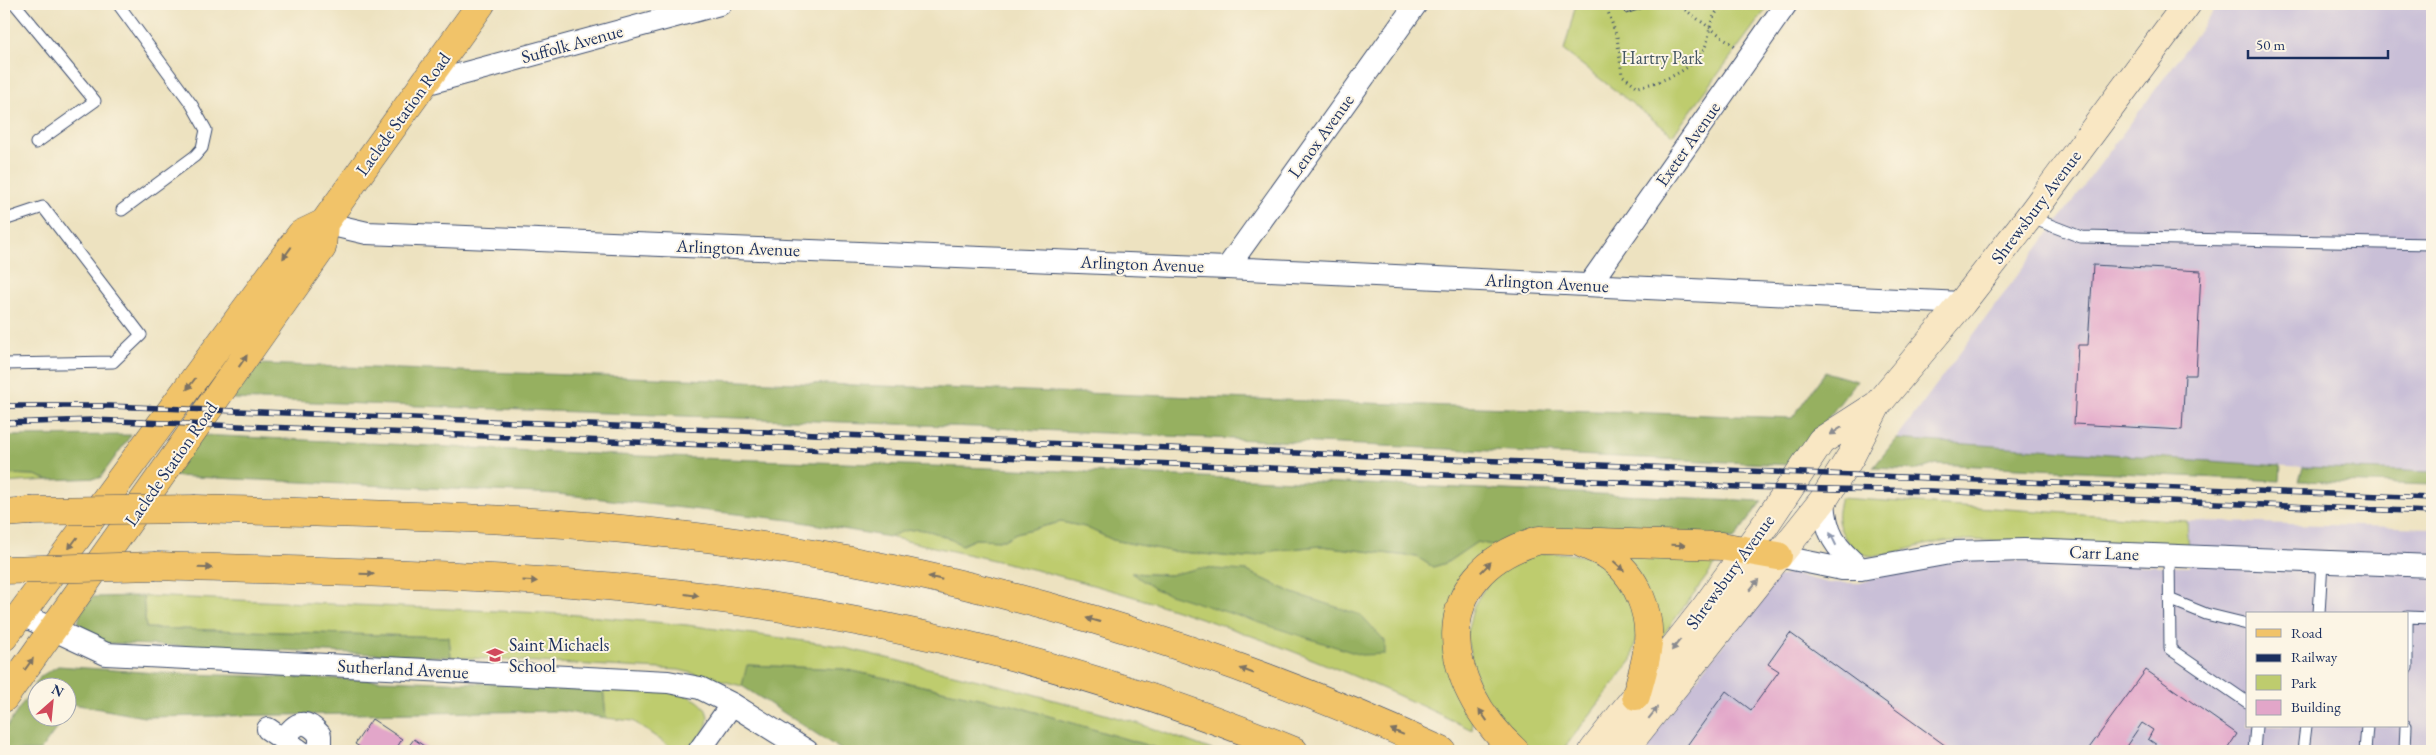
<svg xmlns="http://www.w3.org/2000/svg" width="2436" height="755" font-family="'EB Garamond',serif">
	<rect width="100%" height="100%" fill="#fcf5e5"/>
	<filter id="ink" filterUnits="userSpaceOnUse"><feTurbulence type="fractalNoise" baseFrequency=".02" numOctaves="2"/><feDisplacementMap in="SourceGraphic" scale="10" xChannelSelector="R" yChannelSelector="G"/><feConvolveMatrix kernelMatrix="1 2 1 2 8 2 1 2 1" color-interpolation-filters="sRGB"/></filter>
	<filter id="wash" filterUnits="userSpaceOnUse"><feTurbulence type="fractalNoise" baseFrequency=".0096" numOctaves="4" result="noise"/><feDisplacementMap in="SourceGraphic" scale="20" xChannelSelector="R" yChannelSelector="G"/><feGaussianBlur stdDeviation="1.12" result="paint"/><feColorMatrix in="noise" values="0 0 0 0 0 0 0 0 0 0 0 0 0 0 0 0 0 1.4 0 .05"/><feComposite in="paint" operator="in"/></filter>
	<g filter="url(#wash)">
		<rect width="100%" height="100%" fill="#ede2c0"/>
		<path fill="#c9bfd7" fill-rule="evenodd" d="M2219,4H2432V472L2303,467L1896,439Z
			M2187,521L2432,528V751H1640L1775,579L1790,573L1828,583H1860L1895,572L1959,559L2189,567ZM2247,614H2407V726H2247Z"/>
		<path fill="#becc6e" stroke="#6c7e66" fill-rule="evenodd" d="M1576,4H1770L1673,135L1564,51Z
			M4,474L35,475L48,480L4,483Z
			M1841,498L2187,521L2189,550L1970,540C1953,541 1937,542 1920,546C1892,552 1864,569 1845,538C1836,523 1836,514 1841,498Z
			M1061,522L1085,527L1113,540L1170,551L1245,558L1271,551L1320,546L1417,557L1433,567L1446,563L1477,542L1497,546L1457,587L1473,720L1472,730C1336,663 1191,609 1044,572C993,559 941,549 889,537C919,522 935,532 962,545L975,539L1004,540L1016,533ZM1247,571L1293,593L1221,609L1157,590L1132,573L1170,575Z
			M1615,552L1722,556L1657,643Z
			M1534,553H1563L1592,557L1612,572L1639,620L1632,660L1562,751H1529L1515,742L1478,686L1466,636L1474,605L1489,581L1510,563Z
			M143,596L566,614L687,625L833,645L1011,688L1137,723L1215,751H1166L1012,705L843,669L748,665L742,686L679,670L451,657L449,637L146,628Z
			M603,687C627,688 706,684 708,718C708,730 695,743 688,751H676L633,721L606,718Z"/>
		<path fill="#96b061" stroke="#587060" d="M259,364L1792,418L1825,372L1857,381L1791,465L974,427L233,399Z
			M131,435L100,478L48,480L35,475L4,474V436Z
			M202,435L638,456L992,468L1762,501L1734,539L1546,530L1509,538L1497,546L1477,542L1446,563L1433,567L1417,557L1320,546L1271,551L1245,558L1170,551L1113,540L1085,527L1061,522L1016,533L1004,540L975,539L962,545C935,532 919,522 889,537L790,520L558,494L172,476Z
			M1896,439L2281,466L2280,481L1937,464L1918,470L1873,468Z
			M2303,467L2432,472V485L2299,481Z
			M1200,568L1247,571L1293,593L1361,615L1385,641V654L1361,655L1157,590L1131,573L1170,575Z
			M143,596L146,628L449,637L451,657L102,643L88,636L78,622L81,612L92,597Z
			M747,665L843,669L1012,705L1166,751H843L742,686Z
			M58,666L156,673L603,687L606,718L560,711L144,717L73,704L68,712V688H38V718H64L40,751H4V731L41,676Z"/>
		<g id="blocks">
			<path fill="#e2a6c9" d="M1623,4H1655L1626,14Z
				M2093,265L2201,271L2196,375H2185L2182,430L2074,424L2078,345H2088Z
				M1790,633L1953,751H1683L1726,691L1751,710L1779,671L1768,664Z
				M2146,670L2237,734L2226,751H2166L2148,739L2153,730L2142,723L2127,745L2136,751H2087Z
				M372,719L402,739L395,751H366L355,744Z
				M414,739L431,751H405Z"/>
		</g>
	</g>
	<g filter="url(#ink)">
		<use href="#blocks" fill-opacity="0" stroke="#3a4a6d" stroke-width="1"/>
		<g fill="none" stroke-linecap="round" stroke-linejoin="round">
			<g stroke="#3a4a6d" stroke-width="13">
				<path id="lane" d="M15,4L95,101L36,143
					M118,4L192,105L206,130L202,148L195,156L122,210
					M2029,217L2081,237L2432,244
					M4,220L43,207L141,335L113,362L4,364
					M2169,555L2170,649L2247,702
					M2169,599L2206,614L2247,624
					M2319,614L2322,562
					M2407,617L2432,618
					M2407,619V668
					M2254,751L2256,726
					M2303,751L2306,726
					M2365,751L2367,726
					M2405,751L2406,726"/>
			</g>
			<g stroke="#3a4a6d" stroke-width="24">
				<path id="street" d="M425,84L720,4
					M324,223L367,233L1227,268L1962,303
					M1227,268L1416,4
					M1589,285L1786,4
					M1824,499C1825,533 1835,548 1861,569
					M1778,556L1842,569H1861L1955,552L2024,550L2432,566
					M20,614L106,654L668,682L700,688L732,704L807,751
					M268,729L300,751
					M284,740C295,722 305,717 320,735V746L316,751
					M699,751L732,704"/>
			</g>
			<g stroke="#3a4a6d" stroke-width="29">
				<path id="secondary" d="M1593,751L1705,608L1765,525L1821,441L1877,405
					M1623,751L1824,499L1851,456L1877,405L1962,303L2029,217L2187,4"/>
			</g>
			<g stroke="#3a4a6d" stroke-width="29">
				<path id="primary" d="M4,637L301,234L324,223L481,4
					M4,698L322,248L324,223"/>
			</g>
			<g stroke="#3a4a6d" stroke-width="29">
				<path id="highway" d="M196,509C374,514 553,517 729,541C975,574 1217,647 1442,751
					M4,513L30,511
					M1581,543C1589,547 1597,550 1605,554C1637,574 1653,615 1647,651C1645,666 1640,681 1636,696
					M156,566C329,572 503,573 674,593C885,617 1098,670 1294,751
					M1515,751C1441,684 1424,574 1539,540L1721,546L1778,556"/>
			</g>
			<path stroke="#3a4a6d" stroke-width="3" stroke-dasharray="1 4" stroke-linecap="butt" d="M1609,4L1607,9L1617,37L1622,75L1638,87C1661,82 1688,73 1702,52C1714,35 1703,23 1724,4
				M1677,4L1735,46"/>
			<use href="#lane" stroke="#fff" stroke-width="11"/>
			<use href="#street" stroke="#fff" stroke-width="22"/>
			<use href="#secondary" stroke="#f9e7c3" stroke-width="28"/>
			<use href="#primary" stroke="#f1c369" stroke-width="28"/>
			<use href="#highway" stroke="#f1c369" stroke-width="28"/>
			<g stroke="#1b2f5e" stroke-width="5.5">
				<path id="rail" d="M4,406H109L2432,498
					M4,423L93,420L1739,487L1930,491L2432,512"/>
			</g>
			<use href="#rail" stroke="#fcf5e5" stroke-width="4" stroke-dasharray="11" stroke-linecap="butt"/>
			<g stroke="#3a4a6d" stroke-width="29" stroke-linecap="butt">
				<path id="highway-bridge" d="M30,511L196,509
					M4,570L156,566"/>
			</g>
			<use href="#highway-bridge" stroke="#f1c369" stroke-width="28"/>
		</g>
		<defs><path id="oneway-solid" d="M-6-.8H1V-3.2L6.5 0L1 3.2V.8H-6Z" transform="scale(1.25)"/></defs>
		<g fill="#7b7263">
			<use href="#oneway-solid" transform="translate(287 253) rotate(126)"/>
			<use href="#oneway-solid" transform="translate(243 361) rotate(-55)"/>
			<use href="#oneway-solid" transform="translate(191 384) rotate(127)"/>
			<use href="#oneway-solid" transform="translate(73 543) rotate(127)"/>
			<use href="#oneway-solid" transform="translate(1678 545) rotate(2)"/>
			<use href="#oneway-solid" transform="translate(1619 566) rotate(42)"/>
			<use href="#oneway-solid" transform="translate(1486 567) rotate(-46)"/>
			<use href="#oneway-solid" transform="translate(205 568) rotate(2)"/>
			<use href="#oneway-solid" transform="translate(367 574) rotate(2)"/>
			<use href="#oneway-solid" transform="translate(935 578) rotate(-167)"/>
			<use href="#oneway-solid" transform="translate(530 581) rotate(3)"/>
			<use href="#oneway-solid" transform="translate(692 595) rotate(8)"/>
			<use href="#oneway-solid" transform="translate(1093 620) rotate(-164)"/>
			<use href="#oneway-solid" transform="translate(29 664) rotate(-54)"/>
			<use href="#oneway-solid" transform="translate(1247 671) rotate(-159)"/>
			<use href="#oneway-solid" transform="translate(1483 715) rotate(-125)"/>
			<use href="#oneway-solid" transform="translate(1397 732) rotate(-157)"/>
		</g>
		<g fill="#8a8b90">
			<use href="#oneway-solid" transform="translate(1836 431) rotate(147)"/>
			<use href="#oneway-solid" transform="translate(1754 585) rotate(-50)"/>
			<use href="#oneway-solid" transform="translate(1676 645) rotate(128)"/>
			<use href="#oneway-solid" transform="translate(1653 713) rotate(-52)"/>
		</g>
		<use fill="#8d97ae" href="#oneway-solid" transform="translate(1833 539) rotate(-116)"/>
	</g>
	<defs>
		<g id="school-bare" transform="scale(1.35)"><path d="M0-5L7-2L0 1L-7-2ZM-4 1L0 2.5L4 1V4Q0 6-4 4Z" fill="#d1495b" stroke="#fcf5e5" stroke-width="2.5" paint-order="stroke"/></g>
	</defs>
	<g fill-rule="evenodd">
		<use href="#school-bare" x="495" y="655"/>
	</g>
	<g text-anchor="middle" stroke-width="4" stroke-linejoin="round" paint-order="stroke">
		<g font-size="18" fill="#1b2f5e" stroke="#fcf5e5">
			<text transform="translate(572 44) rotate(-15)" y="6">Suffolk Avenue</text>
			<text transform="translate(403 114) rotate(-54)" y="6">Laclede Station Road</text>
			<text transform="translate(1321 136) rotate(-54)" y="6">Lenox Avenue</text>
			<text transform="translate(1688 144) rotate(-55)" y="6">Exeter Avenue</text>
			<text transform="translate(2036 207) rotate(-53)" y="6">Shrewsbury Avenue</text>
			<text transform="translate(738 248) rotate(2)" y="6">Arlington Avenue</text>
			<text transform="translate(1142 264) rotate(2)" y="6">Arlington Avenue</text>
			<text transform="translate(1547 283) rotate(3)" y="6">Arlington Avenue</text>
			<text transform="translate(171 464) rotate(-55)" y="6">Laclede Station Road</text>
			<text transform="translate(2104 553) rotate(2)" y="6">Carr Lane</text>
			<text transform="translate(1730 572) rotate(-54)" y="6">Shrewsbury Avenue</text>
			<text transform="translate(403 669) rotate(3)" y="6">Sutherland Avenue</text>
		</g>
		<g font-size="18" fill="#445662" stroke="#fcf5e5">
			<text x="1662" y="64">Hartry Park</text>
		</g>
		<g font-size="18" fill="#1b2f5e" stroke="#fcf5e5" text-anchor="start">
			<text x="509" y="651">Saint Michaels<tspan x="509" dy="21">School</tspan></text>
		</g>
	</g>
	<rect width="2436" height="755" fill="none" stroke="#fcf5e5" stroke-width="20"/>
	<rect x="2246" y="612" width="162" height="115" fill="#fcf5e5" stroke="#a2a6af"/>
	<rect x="2256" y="629" width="25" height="8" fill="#f1c369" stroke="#a2a6af"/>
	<text x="2291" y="638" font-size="15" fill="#1b2f5e">Road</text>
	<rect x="2256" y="654" width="25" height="8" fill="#1b2f5e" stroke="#a2a6af"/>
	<text x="2291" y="662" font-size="15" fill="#1b2f5e">Railway</text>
	<rect x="2256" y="675" width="25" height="15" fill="#becc6e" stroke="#a2a6af"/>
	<text x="2291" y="688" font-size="15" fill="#1b2f5e">Park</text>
	<rect x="2256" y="700" width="25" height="15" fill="#e2a6c9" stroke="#a2a6af"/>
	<text x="2291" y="712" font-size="15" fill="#1b2f5e">Building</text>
	<g transform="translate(52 702) rotate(27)"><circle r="24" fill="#fcf5e5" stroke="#a2a6af"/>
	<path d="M0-4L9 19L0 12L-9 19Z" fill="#d1495b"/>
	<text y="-8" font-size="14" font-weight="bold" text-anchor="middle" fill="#1b2f5e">N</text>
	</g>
	<path d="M2248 50v8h140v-8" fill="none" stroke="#1b2f5e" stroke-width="2.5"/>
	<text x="2256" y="50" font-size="15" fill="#1b2f5e" stroke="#fcf5e5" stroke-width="4" paint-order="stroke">50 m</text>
</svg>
